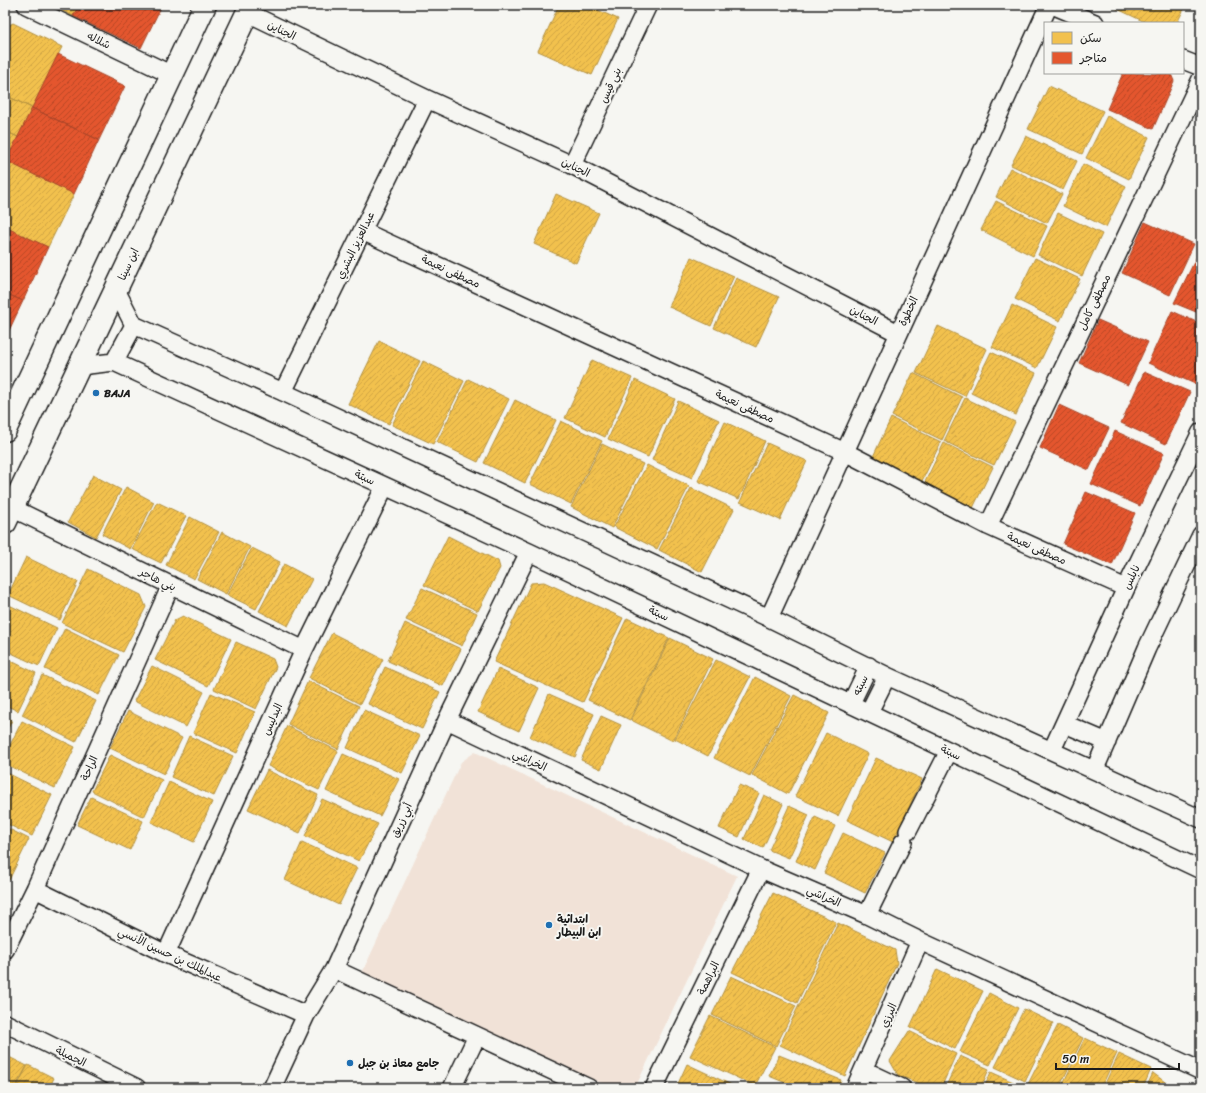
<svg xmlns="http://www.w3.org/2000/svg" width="1206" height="1093" font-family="Sriracha,'Playpen Sans Arabic',sans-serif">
	<defs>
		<pattern id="homes-hatch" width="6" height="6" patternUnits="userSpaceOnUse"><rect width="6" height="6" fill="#f2c14e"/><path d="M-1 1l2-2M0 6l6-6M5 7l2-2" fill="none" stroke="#cfa544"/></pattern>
		<pattern id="shops-hatch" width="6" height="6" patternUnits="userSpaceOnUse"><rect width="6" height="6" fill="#e4572e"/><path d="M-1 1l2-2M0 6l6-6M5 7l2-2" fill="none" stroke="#b84726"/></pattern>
	</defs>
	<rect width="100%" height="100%" fill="#f6f6f2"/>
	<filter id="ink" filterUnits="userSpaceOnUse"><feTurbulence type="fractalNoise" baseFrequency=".025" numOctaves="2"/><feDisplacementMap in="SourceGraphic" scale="8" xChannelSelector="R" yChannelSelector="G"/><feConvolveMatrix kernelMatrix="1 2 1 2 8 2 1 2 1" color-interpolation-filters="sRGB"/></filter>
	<g filter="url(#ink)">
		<path fill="#f1e2d7" d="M475,752L737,876L635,1088H612L361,975L461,762Z"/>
		<path fill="url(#homes-hatch)" stroke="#b2903f" d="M51,5H79L73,16Z
			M559,5H586L618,19L592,75L538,51Z
			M1109,5H1186L1177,23H1147Z
			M13,23L62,47L32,108L5,95V27Z
			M1049,86L1103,111L1082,154L1028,129Z
			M5,95L32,108L18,137L5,131Z
			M1107,116L1149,137L1129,179L1086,158Z
			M5,131L18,137L6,161H5Z
			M1026,136L1077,161L1063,190L1011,165Z
			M6,161L74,194L48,247L5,227Z
			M1083,164L1126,186L1106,227L1063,206Z
			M1010,168L1062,194L1047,223L996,197Z
			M556,194L599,213L576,263L534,244Z
			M996,201L1047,226L1033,256L981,230Z
			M1058,213L1102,234L1082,276L1038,255Z
			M691,257L734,276L711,326L669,307Z
			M1035,258L1080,279L1060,321L1015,299Z
			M736,278L779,297L756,347L714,328Z
			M1012,305L1057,327L1037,368L992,347Z
			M938,326L987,349L965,396L916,373Z
			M379,341L420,361L389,424L348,404Z
			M991,352L1036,373L1016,415L971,393Z
			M592,360L632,378L605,437L565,418Z
			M423,361L464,381L433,444L392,425Z
			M913,373L962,397L942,440L892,416Z
			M468,379L509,399L478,462L437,442Z
			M635,380L675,399L648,457L608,439Z
			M965,398L1015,422L994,465L944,441Z
			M515,400L556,420L525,483L484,463Z
			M678,401L719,420L692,478L652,460Z
			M891,418L941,442L920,485L871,461Z
			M561,421L602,441L571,504L530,484Z
			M725,422L765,441L739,499L698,481Z
			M767,443L807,461L780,520L740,502Z
			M944,443L993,467L972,510L923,486Z
			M602,444L643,464L612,528L571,507Z
			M647,465L689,486L657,549L614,527Z
			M93,475L121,490L96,537L68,522Z
			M126,487L154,502L130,549L102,534Z
			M691,488L734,509L702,572L659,550Z
			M157,502L186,516L161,563L132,549Z
			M190,517L219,532L194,579L166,565Z
			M222,532L250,547L226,594L197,579Z
			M448,536L498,561L500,568L478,611L424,585Z
			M252,548L280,562L256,609L227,595Z
			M26,557L78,582L60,620L8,595Z
			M284,564L312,579L288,626L259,611Z
			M88,569L141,595L146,607L123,652L62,623Z
			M544,582L623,618L583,702L494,662L531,583Z
			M422,588L477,613L462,646L406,620Z
			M5,603L57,628L39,666L5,650Z
			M183,616L231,639L208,686L155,660L175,620Z
			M627,618L669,638L630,720L588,700Z
			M405,623L461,649L443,686L388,661Z
			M65,628L119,655L99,695L45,669Z
			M332,633L383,659L360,704L309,678Z
			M670,638L713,659L673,741L631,720Z
			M236,642L273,659L276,667L256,709L214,689Z
			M5,658L36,673L18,711L5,705Z
			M716,660L750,677L708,756L675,739Z
			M152,666L204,692L186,727L134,701Z
			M385,667L440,692L422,729L368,704Z
			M498,669L539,688L519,731L478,712Z
			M42,675L96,701L76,742L22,715Z
			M755,677L791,696L750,776L714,758Z
			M308,681L359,706L338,749L288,724Z
			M211,693L255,712L237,753L193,733Z
			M549,694L594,714L575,757L530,737Z
			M794,695L829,713L788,794L752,775Z
			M364,710L420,736L402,773L347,748Z
			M128,711L182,738L164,774L110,748Z
			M601,716L621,725L601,769L581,760Z
			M5,717L12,720L5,735Z
			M22,721L75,747L55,788L5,764V755Z
			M287,726L338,751L319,790L268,766Z
			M826,733L868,754L838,816L795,796Z
			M189,736L233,756L214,796L171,777Z
			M343,754L399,779L380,816L326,791Z
			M110,755L162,780L144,817L92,791Z
			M876,758L922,779L893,842L847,820Z
			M267,770L318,795L300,833L248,809Z
			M5,772L52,795L32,836L5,823Z
			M169,782L212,802L194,842L151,822Z
			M739,785L759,793L739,837L719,828Z
			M764,795L783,804L763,848L744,839Z
			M91,797L143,821L130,850L77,825Z
			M322,799L378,824L359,861L305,836Z
			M789,806L809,815L789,858L769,850Z
			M815,817L835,826L815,870L796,861Z
			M5,827L29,839L9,880L5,877Z
			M843,833L885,853L865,893L824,873Z
			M302,842L357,868L339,905L285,880Z
			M773,893L836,922L797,1003L732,972Z
			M838,923L895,950L897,963L845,1076L780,1045Z
			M937,969L983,991L955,1049L910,1027Z
			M731,976L796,1006L776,1046L712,1015Z
			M989,993L1018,1008L990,1065L960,1052Z
			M1024,1009L1053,1023L1025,1081L995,1067Z
			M710,1016L775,1047L755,1086L690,1056Z
			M1058,1025L1083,1038L1059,1088H1038L1028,1084Z
			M909,1031L956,1054L941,1088H930L898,1075L890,1061Z
			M1085,1038L1117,1053L1101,1088H1061Z
			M1119,1054L1151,1069L1143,1088H1103Z
			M5,1055L27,1066L15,1088H5Z
			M779,1055L841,1080L838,1088H798L769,1076Z
			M960,1056L989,1069L981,1088H945Z
			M687,1064L738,1088H676Z
			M28,1065L54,1078L49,1088H16Z
			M991,1072L1020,1085L1019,1088H984Z
			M1153,1073L1173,1088H1146Z"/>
		<path fill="url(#shops-hatch)" stroke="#a84529" d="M79,5H162L141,48L73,16Z
			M58,54L125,86L99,140L32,108Z
			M1123,73L1171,74L1174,81L1153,129L1107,109Z
			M32,108L99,140L74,194L6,161Z
			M1145,222L1194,244L1170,295L1122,273Z
			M5,227L48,247L23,301L5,293Z
			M1199,252L1201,253V314L1174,303Z
			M5,293L23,301L5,339Z
			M1172,311L1201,324V371L1195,384L1148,363Z
			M1098,320L1148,342L1128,385L1079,363Z
			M1144,372L1190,392L1166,444L1121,423Z
			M1059,405L1109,428L1089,470L1040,448Z
			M1115,431L1164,453L1140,506L1091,484Z
			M1086,492L1135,513L1112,565L1063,544Z"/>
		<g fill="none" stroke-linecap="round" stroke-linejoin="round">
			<g stroke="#1c1c1c" stroke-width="20">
				<path id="street" d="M26,5L172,75
					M1052,5L1095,23
					M248,13L427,99L572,165L898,333
					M1183,60L1201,67
					M572,165L648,5
					M362,231L845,452L988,526L1126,588
					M116,290L134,325L283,392L769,618L887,676L1201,819
					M114,362L134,325
					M80,366L114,362L529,552L1201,870
					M283,392L427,99
					M12,508L304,650
					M988,526L1201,79
					M769,618L1049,5
					M851,703L869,666
					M869,712L887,676
					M447,720L761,869L867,915L920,941L1201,1071
					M1065,724L1107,742
					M1052,750L1126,588L1201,432
					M1095,769L1147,648L1201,535
					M908,831L949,751
					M35,889L166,954L306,1015
					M867,915L903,842
					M5,950L35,889L171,585
					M166,954L304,650L385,486
					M334,969L589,1088
					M5,1023L137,1088
					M864,1070L902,1088
					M272,1088L306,1015L334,969L447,720L529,552
					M452,1088L477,1036
					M654,1088L761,869
					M855,1088L920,941"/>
			</g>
			<g stroke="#1c1c1c" stroke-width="25">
				<path id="secondary" d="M5,430L205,5
					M5,523L251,5"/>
			</g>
			<use href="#street" stroke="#f6f6f2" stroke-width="17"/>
			<use href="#secondary" stroke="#f6f6f2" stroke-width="22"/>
		</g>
	</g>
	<g fill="#1f6fb2" stroke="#f6f6f2" stroke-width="1.5">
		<circle cx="96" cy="393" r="4"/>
		<circle cx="549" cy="925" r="4"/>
		<circle cx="350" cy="1063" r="4"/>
	</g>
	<g text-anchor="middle" stroke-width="4" stroke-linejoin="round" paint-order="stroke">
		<g font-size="11" fill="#1c1c1c" stroke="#f6f6f2">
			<text transform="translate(282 30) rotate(26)" y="4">الجناين</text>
			<text transform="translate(99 40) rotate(26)" y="4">شلاله</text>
			<text transform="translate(610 85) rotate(-65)" y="4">بني قيس</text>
			<text transform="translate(576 167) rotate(26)" y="4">الجناين</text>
			<text transform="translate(355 245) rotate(-64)" y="4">عبدالعزيز البشري</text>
			<text transform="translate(128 264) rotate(-65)" y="4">ابن سينا</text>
			<text transform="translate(451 271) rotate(25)" y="4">مصطفى نعيمة</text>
			<text transform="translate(1094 302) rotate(-64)" y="4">مصطفى كامل</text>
			<text transform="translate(908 311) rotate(-65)" y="4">الخطوة</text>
			<text transform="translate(864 315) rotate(27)" y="4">الجناين</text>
			<text transform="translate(745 406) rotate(25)" y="4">مصطفى نعيمة</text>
			<text transform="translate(365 477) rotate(25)" y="4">سبتة</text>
			<text transform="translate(1037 548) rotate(24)" y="4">مصطفى نعيمة</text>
			<text transform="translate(1131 577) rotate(-65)" y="4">نابلس</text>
			<text transform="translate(158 579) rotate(26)" y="4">بني هاجر</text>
			<text transform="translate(659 613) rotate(25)" y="4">سبتة</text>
			<text transform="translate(860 685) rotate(-64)" y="4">سبته</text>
			<text transform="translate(272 719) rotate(-66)" y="4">البدليس</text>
			<text transform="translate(951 752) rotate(26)" y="4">سبتة</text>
			<text transform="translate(530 760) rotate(25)" y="4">الخراشي</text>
			<text transform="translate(89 768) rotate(-66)" y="4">الراحة</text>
			<text transform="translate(401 820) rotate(-66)" y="4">أبي زريق</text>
			<text transform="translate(824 896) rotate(24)" y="4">الخراشي</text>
			<text transform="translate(170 954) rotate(25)" y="4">عبدالملك بن حسين الأنسي</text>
			<text transform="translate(708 978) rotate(-64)" y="4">البراهمة</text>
			<text transform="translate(888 1015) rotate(-66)" y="4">البرزي</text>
			<text transform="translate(71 1056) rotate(26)" y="4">الجميلة</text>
		</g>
		<g font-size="11" font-weight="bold" fill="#1c1c1c" stroke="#f6f6f2" text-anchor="start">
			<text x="104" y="397">BAJA</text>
			<text x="557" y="923">ابتدائية<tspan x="557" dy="13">ابن البيطار</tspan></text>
			<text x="358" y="1067">جامع معاذ بن جبل</text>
		</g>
	</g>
	<rect width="1206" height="1093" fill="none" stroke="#f6f6f2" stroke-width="20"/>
	<rect x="10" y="10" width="1186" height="1073" fill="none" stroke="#1c1c1c" stroke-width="1.5" filter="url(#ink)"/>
	<rect x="1044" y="22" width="140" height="52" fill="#f6f6f2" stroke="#9f9f9c"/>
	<rect x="1052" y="32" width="20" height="12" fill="#f2c14e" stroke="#9f9f9c"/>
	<text x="1080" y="42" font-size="12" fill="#1c1c1c">سكن</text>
	<rect x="1052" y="52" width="20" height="12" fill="#e4572e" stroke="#9f9f9c"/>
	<text x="1080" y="62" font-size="12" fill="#1c1c1c">متاجر</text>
	<path d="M1056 1063v6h123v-6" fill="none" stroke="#1c1c1c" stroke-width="2"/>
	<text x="1062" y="1063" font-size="12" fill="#1c1c1c" stroke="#f6f6f2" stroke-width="3" paint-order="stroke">50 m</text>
</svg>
